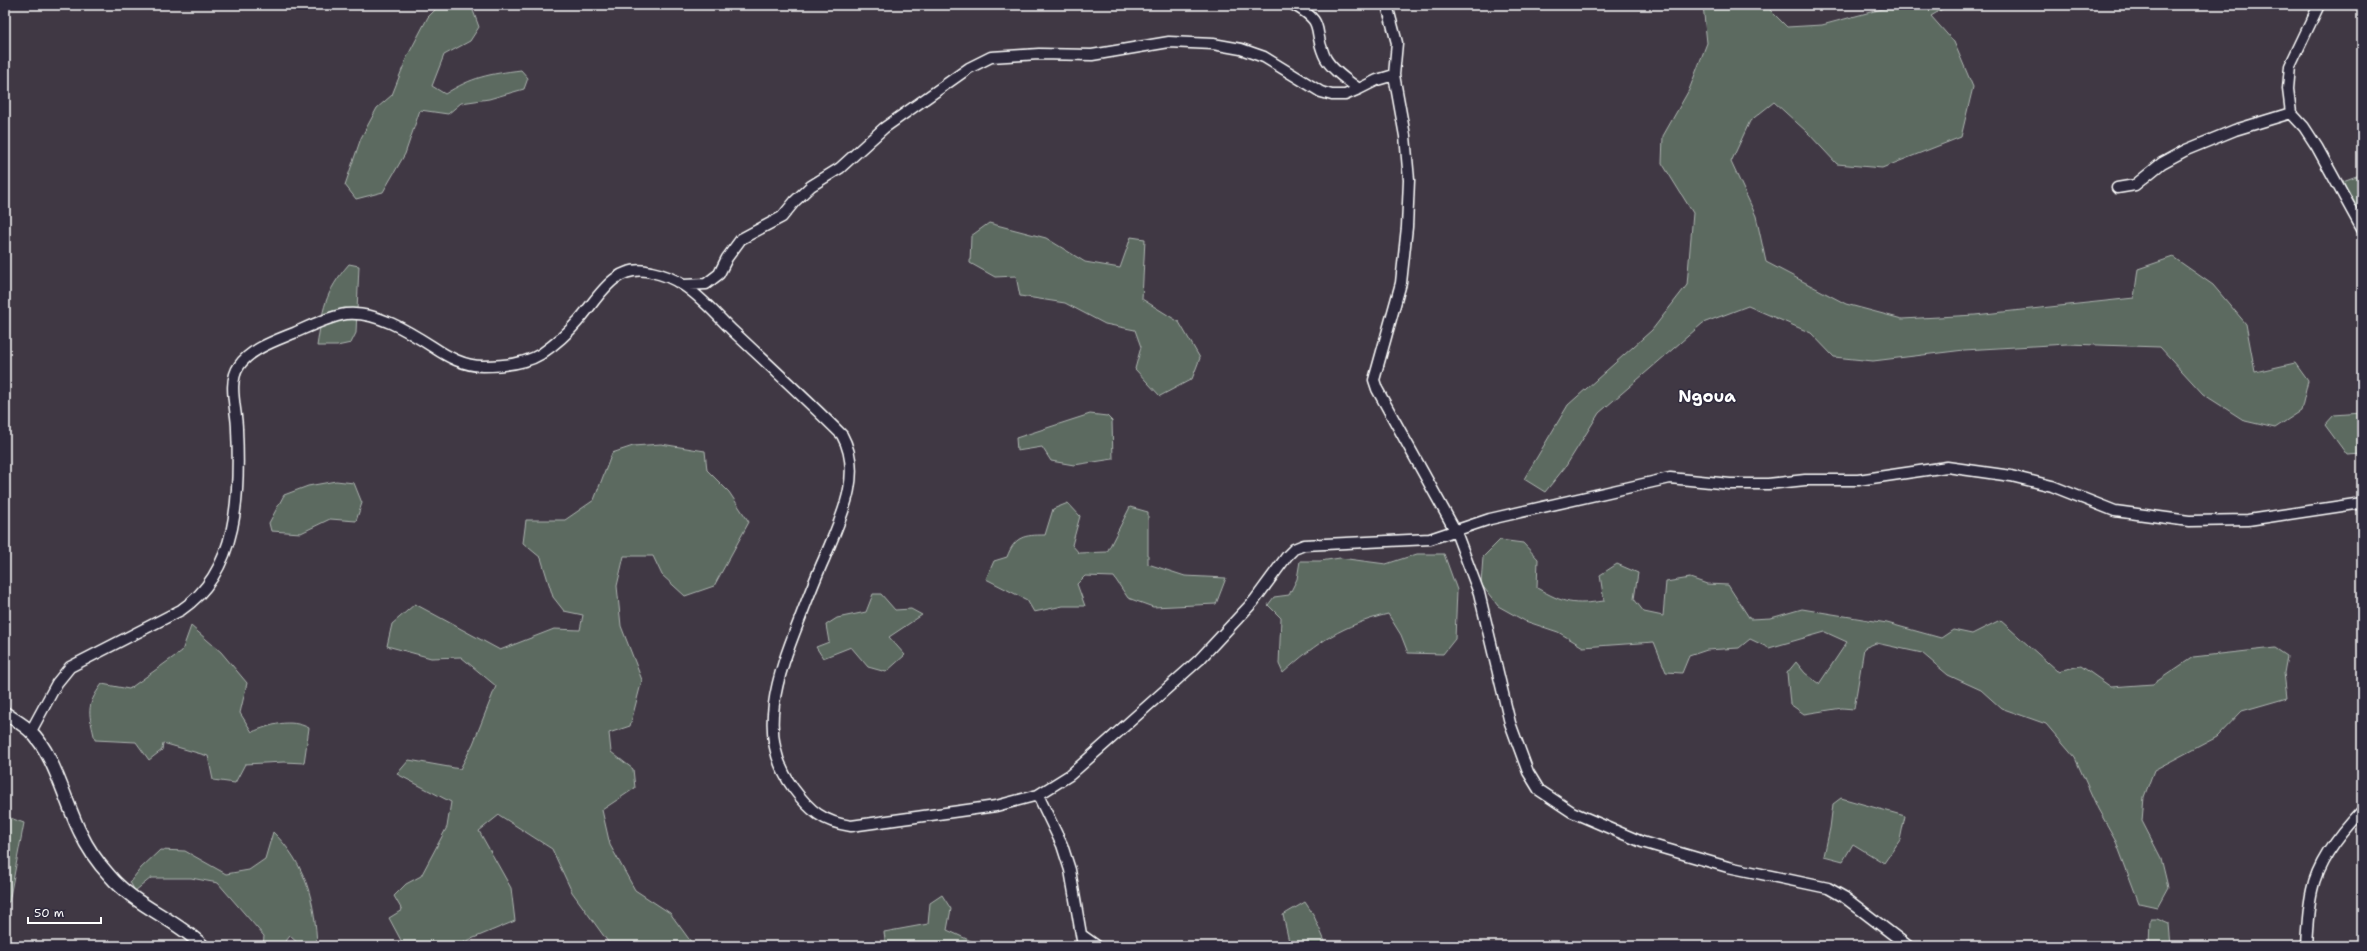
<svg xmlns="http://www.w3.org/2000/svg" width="2367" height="951" font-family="'Shantell Sans',sans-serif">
	<rect width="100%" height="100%" fill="#403844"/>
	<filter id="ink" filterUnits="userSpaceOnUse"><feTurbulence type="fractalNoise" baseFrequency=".025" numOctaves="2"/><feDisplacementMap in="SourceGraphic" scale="8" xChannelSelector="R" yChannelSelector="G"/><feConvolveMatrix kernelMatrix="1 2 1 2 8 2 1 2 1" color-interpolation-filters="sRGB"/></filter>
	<g filter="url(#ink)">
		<path fill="#5b6a61" stroke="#adb4b0" d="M440,5H471L479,27L470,41L444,55L432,86L445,94C472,77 489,74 521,70L528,78L524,89L489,99L461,103L448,114L420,110L405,154L383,192L356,199L345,185L361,138L377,108L392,95L407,57L428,17Z
			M1703,5H1767L1770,10L1787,27L1822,25L1897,5H1949L1931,16L1954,42L1973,87L1961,137L1882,168L1837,164L1807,132L1774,102L1750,121L1731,162L1756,216L1766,262L1846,304L1902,319L1975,315L2134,298L2138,269L2173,257L2213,285L2246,324L2255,372L2295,363L2308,381L2301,411L2275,428L2245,421L2203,394L2160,347L2067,344L1964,350L1873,361L1834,357L1811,333L1748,306L1703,323L1599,413L1566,466L1545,492L1524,479L1568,405L1652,330L1687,285L1693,213L1662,163L1663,136L1689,90L1707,43Z
			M2362,174V223L2343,181Z
			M989,223L1046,238L1085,262L1120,268L1131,237L1145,239L1142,299L1179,322L1200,358L1192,379L1160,396L1135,369L1141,347L1135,330L1105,324L1065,303L1020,296L1016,276L995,277L970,263L971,236Z
			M349,264L359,266L356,333L351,343L337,346H317C323,309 324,293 349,264Z
			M2362,413V454L2347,455L2325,425L2334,415Z
			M1090,414L1107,416L1112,421L1113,459L1074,465L1051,461L1042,447L1017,451L1016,438Z
			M661,444L705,451L707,470L729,492L749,522L714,586L685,596L662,575L653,556H624L617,586L621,626L642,680L630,726L609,733L611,752L633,769L635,788L602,810L610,845L635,890L670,913L694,946H611L572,892L552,849L499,815L479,831L511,888L515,921L464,942V946H404L389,918L402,910L394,896L406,884L421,876L447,827L451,802L397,774L409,760L460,769L473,744L496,686L461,657L431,658L387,646L392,624L415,604L500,650L554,629L580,630L583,615L564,611L553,597L541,558L523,543L526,520H565L594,500L612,453L633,446Z
			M336,481L354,483L362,503L356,521L330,519L301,533L271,531L269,523L284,495L308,486Z
			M1068,503L1080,516L1072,545L1079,553L1107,552L1130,507L1148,512V564L1185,576L1226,578L1216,604L1153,607L1128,598L1114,577L1085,576L1077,584L1085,606H1063L1034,612L1027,600L986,579L994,561L1007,557C1015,536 1024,535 1045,535L1053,509Z
			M1500,540L1523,543L1538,559L1537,588C1565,604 1573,605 1604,601L1600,575L1617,564L1638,573L1634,599L1644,612L1663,616L1666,582L1690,578L1707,584L1728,585L1750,619L1771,618L1802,609L1887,623L1941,638L1953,630L1972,634L2000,620L2057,671L2081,666L2111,687L2153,684L2193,657L2275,648L2287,656L2284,673L2287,698L2242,711L2217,737L2154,770L2144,797L2142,821L2161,858L2168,887L2157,907L2139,903L2115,839L2098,809L2075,758L2046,724L2001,708L1981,690L1948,675L1922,653L1876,643L1864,648L1854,709L1842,708L1804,714L1790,704L1787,673L1796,662L1805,673L1819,684L1847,642L1825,632L1769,648L1750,639L1739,648L1707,650L1689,656L1682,673L1666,672L1654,642L1583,647L1558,632L1525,621L1498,606L1481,584L1483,557Z
			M1417,554H1444L1457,590L1455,639L1443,654L1408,653L1401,635L1388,614C1343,625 1317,642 1283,673L1279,664L1281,618L1268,605L1274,597L1289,595L1297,579L1300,561H1320L1340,558L1386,564Z
			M873,594H881L895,610L911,609L922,615L889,637L905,655L886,672L868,667L851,647L823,658L816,647L829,642L826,625L837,618L866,612Z
			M191,626L221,652L247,683L240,713L252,732C270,725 290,718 309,728L304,763L284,762L245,764L235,783L213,780L208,756L163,743L162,750L149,760L136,742L95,740C89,713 85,707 102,684L129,689L182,651Z
			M1841,798L1905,816L1900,840L1884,863L1853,844L1843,861L1824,856L1830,828L1833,804Z
			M5,816L24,823L9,902H5Z
			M273,832C306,864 315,901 317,946H301L290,936L282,946H263L264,936L218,883L191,878H151L135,891L130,882L141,868L160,850L185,851L226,874L249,870L265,859Z
			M942,895L951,909L947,930L982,946H886L884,932L928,924L930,903Z
			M1305,902L1313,914L1327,946H1290L1283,915Z
			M2150,919H2157L2169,924L2171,946H2149Z"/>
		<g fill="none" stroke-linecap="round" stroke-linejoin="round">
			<g stroke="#fff" stroke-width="13">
				<path id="minor" d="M1294,5C1327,24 1312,27 1324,55C1329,68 1348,81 1359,89L1377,80L1394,75
					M1387,5L1397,43L1394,75L1405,136L1409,180L1407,227L1401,283L1374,380L1377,389L1456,532L1479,593L1510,723L1528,772L1539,790L1572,812L1642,842L1728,867L1828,888L1844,897L1908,946
					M2319,5L2290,66L2288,89L2291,113L2304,127L2317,147L2362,229
					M2117,188L2135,185L2162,163L2186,150L2235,130L2291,113
					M683,285L706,284L719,274L727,258L741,239L782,217L795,201L811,186L840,168L884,128L969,68L991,57L1039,54L1092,55L1169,42L1213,44L1241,49L1264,57L1321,92L1332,95H1345L1359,89
					M31,731L57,683L70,667L181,610C239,571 240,493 237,429C237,410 227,383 239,366C250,349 277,340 294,333C310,326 328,317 346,314C376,311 408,331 433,347C448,357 464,366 483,366C501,366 525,364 541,354C554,345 568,333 578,321C598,299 614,262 651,272C661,274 674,279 683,285C702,297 718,317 734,332C770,366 807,400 842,435C864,475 840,520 824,559C815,579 807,600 799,621C778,674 755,736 793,788C810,811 823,822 851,826L996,806L1038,795L1070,775L1199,660L1254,601L1287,556L1294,549L1304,545L1430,539L1490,519L1670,478L1730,484H1768L1805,480H1858L1947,467L2011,476L2052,486L2115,511L2189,521L2248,520L2362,503
					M1038,795L1062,845L1070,870L1083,946
					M1083,936L1097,946
					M2306,946C2307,928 2308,908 2312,890C2318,860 2341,832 2362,810"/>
			</g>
			<g stroke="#fff" stroke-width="15">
				<path id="tertiary" d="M5,713C13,719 23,724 30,731C53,751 66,804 80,832C87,847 97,862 109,875C135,906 174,918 203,946"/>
			</g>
			<use href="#minor" stroke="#2f2a3d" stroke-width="10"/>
			<use href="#tertiary" stroke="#2f2a3d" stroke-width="12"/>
		</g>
	</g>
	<g text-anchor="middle" stroke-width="3" stroke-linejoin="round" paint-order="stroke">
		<g font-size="17" font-weight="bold" fill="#fff" stroke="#2f2a3d">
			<text x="1707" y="402">Ngoua</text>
		</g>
	</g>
	<rect width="2367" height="951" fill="none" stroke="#2f2a3d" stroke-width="20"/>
	<rect x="10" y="10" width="2347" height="931" fill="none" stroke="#fff" stroke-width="1.5" filter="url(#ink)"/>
	<path d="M28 917v6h73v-6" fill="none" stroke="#ffffff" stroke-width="2"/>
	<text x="34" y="917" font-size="12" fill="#ffffff" stroke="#2f2a3d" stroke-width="3" paint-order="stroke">50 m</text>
</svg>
